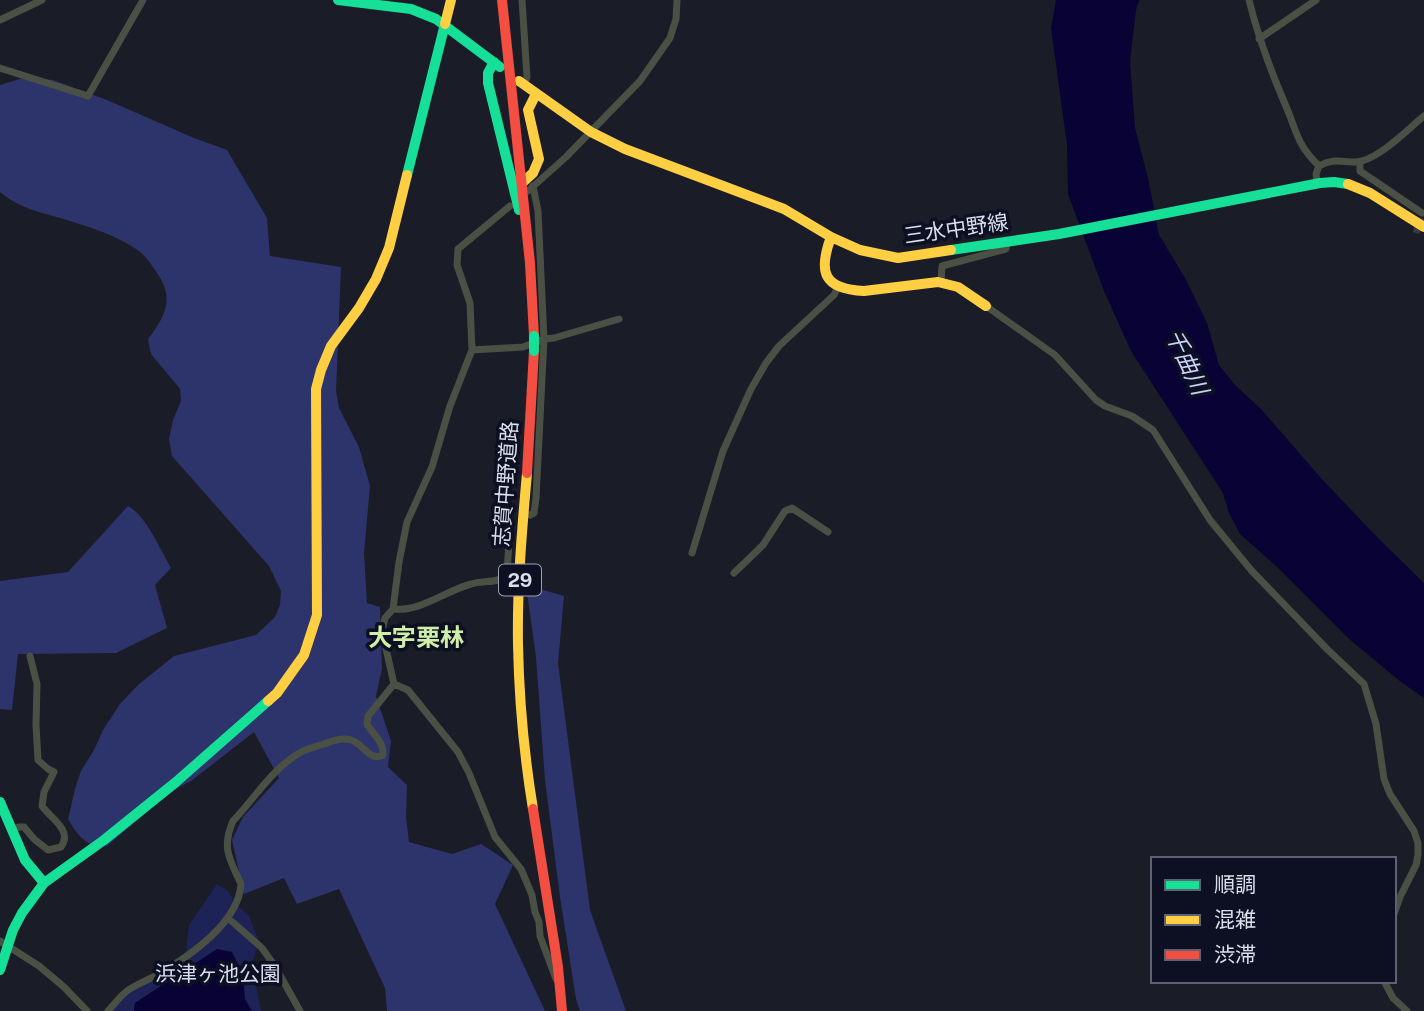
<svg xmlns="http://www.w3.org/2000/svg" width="1424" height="1011" font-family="'Public Sans','Noto Sans JP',sans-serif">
	<rect width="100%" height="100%" fill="#1a1c27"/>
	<path fill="#1d2257" d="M217,884L228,891L237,905L249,916L259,941L252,964L261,1011H112L126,994L185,960L189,925Z"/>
	<path fill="#2d346b" d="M23,78L53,80L107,100L194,138L227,150L267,218L270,256L341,267L336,391L339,408L359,447L370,486L364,553L367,603L380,607L382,669L376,696L391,741L388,767L407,785L406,817L409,842L452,854L481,844L513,865L495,904L545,1011H387L385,988L339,889L297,904L284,878L244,894L232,840L243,817L279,778L254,732L191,781L176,789L156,804L107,846C88,849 77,835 68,819L75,789L81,771L94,750L103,730L120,704L138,685L174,656L256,635L275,617L280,605L281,591L269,566L172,456L169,439L173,420L181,401L180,389L151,354L148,339C163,319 175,301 159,276C153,267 147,257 139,251C116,234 80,224 53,216C34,211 15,205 0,192V85Z
		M128,506C146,515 161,551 171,568L155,585L167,628L116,653L18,654L12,710L0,709V581L68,572Z
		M526,585L564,596L558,663L590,910L626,1011H580L576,999L560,897L545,780L536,657Z"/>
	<path fill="#080334" d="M1056,0H1139L1136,10L1130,61L1135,128L1148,178L1159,235L1184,276L1207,323L1219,365L1235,385L1262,410L1320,477L1376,536L1424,583V698L1401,682L1348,638L1276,566L1240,534L1229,513L1223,493L1131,351L1104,291L1068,194L1067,145L1051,28Z
		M217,949L232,952L243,975L245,999L252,1011H134L135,1003Z"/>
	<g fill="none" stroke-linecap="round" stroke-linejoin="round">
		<path stroke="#373944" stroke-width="7" stroke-dasharray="7 3.5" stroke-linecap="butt" d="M1416,233L1421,218"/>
		<path stroke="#4a5044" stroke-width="7" d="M522,0L527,77L524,85
			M1249,0C1258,37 1270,69 1285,104C1297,131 1296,144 1319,166
			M0,20L42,0
			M1259,39L1316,0
			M0,68L88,96L143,0
			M1360,162V171L1422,213
			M1317,184L1316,174L1319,166C1336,156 1346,165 1362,161C1383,155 1407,130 1424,116
			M528,191L566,157L640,81L670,38L676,19L677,0
			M941,282L942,266L1006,249L1007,242
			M986,306L1055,355L1096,400L1105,406L1132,416L1153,430L1210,520L1251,570L1327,649L1364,684L1376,724L1384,779L1390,794L1414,831L1418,843V855L1416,865L1400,897L1394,914
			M472,350L523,347L544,339L554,338L619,319
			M530,515L534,513L536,498L544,339L538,211L533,186
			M692,553L723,451L751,389L766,363L779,346L834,295L838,287
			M734,573L763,545L785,511L792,508L828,532
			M393,609C421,612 445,591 471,584C483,580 497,584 507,575L510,523
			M394,684L408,690L458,752L469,773L495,837L521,869L524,876L532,895L535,912L539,922L540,936L556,979
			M11,830L19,827H24L34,839L48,850L61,847C73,830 51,819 42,806L44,792L54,772L48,769L38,760L36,725L37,684L30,656
			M228,918L262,948L276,968L300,1011
			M0,941L39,966L64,987L87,1011
			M1384,981L1393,998L1407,1011
			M108,1011C114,1005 120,996 127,991C137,984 149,980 160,973C190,956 239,922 241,884C230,860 221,848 233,821C255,798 274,766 303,751C310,748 318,746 324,744C333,741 342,737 351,740C364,744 369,762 383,755C384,741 373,735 367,724L368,716L394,684L382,631L385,618L393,609L399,562L407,522L432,467L450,406L472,350L470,303L457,265L458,249L510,206"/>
		<path stroke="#16e098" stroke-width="10" d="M338,0L411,9L436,19L500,67
			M494,62L488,73V83L519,210
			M407,175L445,24
			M951,250L1059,234L1320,183L1334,182L1348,184
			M0,802L25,860L44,883
			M0,970L13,930L22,913L44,883L104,840L176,782L268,701"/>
		<path stroke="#ffcf43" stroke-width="10" d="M445,24L451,0
			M519,81L591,132L625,149L784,209L831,237L860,250L898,258L951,250
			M522,183L533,173L539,159L528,110L536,94
			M1348,184L1370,193L1424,227
			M831,237C818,272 823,289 864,291L938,282L958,287L986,306
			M527,473C522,529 517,587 518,644C519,699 524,754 533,809
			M268,701L277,693L304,655L317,615L316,389L321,370L331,346L359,308L376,279L389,248L407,175"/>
		<path stroke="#f24e42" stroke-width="10" d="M502,0L530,263L534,336
			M527,473L534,351"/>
		<path stroke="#16e098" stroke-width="10" d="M534,336V351"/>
		<path stroke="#f24e42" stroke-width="10" d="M533,809L558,967L562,1011"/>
	</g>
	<g text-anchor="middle" stroke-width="7" stroke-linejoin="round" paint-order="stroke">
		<rect fill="#0d1022" stroke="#9da0af" stroke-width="2" x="499" y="564.5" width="42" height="31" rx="5"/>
		<g font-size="19" font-weight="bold" fill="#dbdeeb">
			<text x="520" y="587">29</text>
		</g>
		<g font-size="21" fill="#dbdeeb" stroke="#0d1022">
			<text transform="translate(956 229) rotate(-8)" y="7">三水中野線</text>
			<text transform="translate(506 484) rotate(-86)" y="7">志賀中野道路</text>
		</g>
		<g font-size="21" fill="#d8ddf0" stroke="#0d1022">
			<text x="218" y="981">浜津ヶ池公園</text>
		</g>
		<g font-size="23" font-style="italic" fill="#c8d1f7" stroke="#0d1022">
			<text transform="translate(1187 362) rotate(65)" y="8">千曲川</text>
		</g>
		<g font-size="24" font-weight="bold" fill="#cfefa7" stroke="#0d1022">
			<text x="416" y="646">大字栗林</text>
		</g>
	</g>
	<rect x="1151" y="857" width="245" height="126" fill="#0d1022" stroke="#5f6272" stroke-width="2"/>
	<rect x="1165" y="880" width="35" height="10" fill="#16e098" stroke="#5f6272" stroke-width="2"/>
	<text x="1214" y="892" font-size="21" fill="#dbdeeb">順調</text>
	<rect x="1165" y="915" width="35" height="10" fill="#ffcf43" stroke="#5f6272" stroke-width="2"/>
	<text x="1214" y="927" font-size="21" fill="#dbdeeb">混雑</text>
	<rect x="1165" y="950" width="35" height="10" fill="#f24e42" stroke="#5f6272" stroke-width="2"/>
	<text x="1214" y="962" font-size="21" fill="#dbdeeb">渋滞</text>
</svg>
